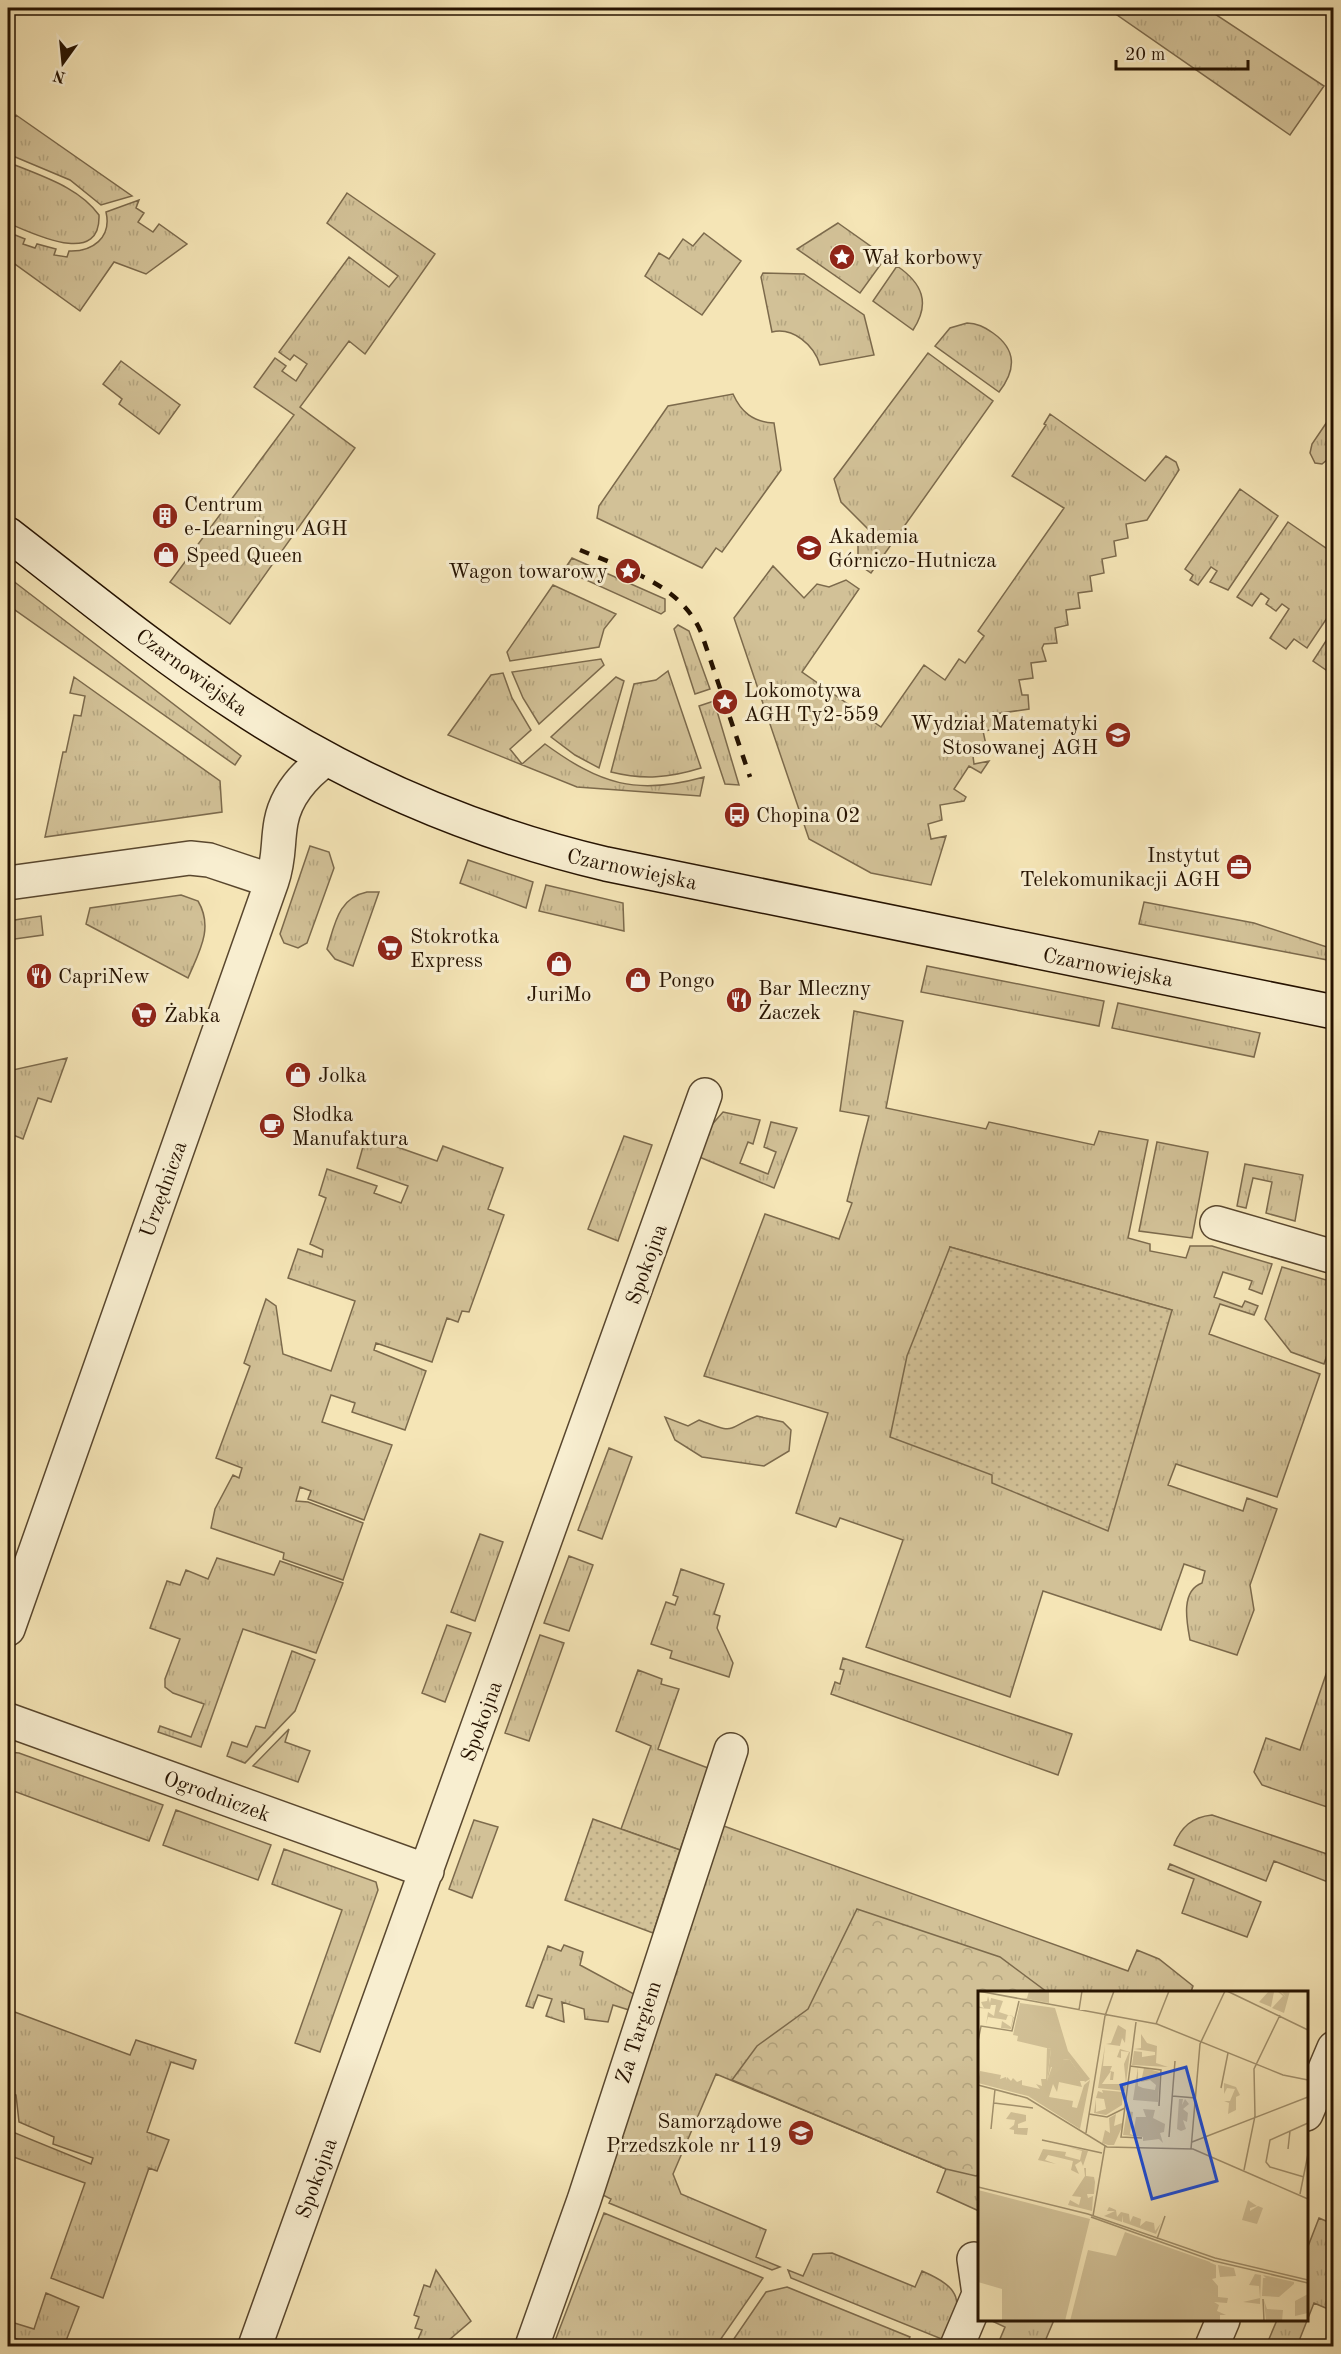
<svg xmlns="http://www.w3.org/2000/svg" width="1341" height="2354" font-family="'Old Standard TT',serif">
	<defs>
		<pattern id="grass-tufts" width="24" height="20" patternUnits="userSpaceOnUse" patternTransform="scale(1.5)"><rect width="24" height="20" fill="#d2c197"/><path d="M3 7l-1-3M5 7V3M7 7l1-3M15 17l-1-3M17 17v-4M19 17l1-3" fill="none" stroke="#b4a580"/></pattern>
		<pattern id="forest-crowns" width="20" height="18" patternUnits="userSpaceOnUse" patternTransform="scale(1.5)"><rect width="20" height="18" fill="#d2c197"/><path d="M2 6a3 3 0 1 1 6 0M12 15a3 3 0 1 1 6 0" fill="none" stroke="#b4a580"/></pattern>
		<pattern id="garden-dots" width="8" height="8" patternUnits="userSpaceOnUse" patternTransform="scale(1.5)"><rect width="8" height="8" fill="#d2c197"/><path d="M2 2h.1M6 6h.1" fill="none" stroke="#b4a580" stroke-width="1.8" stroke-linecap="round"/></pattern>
	</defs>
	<rect width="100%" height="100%" fill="#f5e5b6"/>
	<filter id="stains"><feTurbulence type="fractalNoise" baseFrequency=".00333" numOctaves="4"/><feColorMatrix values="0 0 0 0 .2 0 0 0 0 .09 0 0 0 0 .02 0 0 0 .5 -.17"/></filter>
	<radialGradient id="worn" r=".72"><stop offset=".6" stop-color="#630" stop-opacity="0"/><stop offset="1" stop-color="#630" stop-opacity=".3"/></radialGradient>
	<path fill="url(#grass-tufts)" stroke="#7c6a4c" stroke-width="1.5" fill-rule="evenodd" d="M1107,8H1206L1324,86L1290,135Z
		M16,115L132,196L101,205L70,180L8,154V127Z
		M8,162C40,176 78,186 99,215C101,268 32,233 8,223Z
		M347,193L435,254L365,354L349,341L300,407L355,448L230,624L170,582L294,415L254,387L275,358L286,366L282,371L296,381L307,364L294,355L290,360L279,352L349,257L389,287L398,276L327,223Z
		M139,200L136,208L144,213L138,222L153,232L159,224L187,244L146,274L114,262L80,311L8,259V232L25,239L23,244L35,248L37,244L56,249L54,255L67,257L69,251C92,252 112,238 106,212Z
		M838,223L886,257L860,293L797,249Z
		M704,233L741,261L702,315L645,276L659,253L669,259L683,239L693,246Z
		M897,266C922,283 931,303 913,330L873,301Z
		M763,273L804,274L864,315L874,355L820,365C814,345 793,327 772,332L761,277Z
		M967,323C977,323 984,327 993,333C1017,350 1016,370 999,392L935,346L950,328Z
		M928,353L993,401L871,573L858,564V544L870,531L841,502L834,479Z
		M121,361L180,405L159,434L119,404L122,399L103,384Z
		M733,394C741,412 753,422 774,423L781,470L722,552L716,548L702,568L597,518L599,506L668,406Z
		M1333,413V455L1322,464L1315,463L1310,453L1312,444Z
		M1050,414L1145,481L1166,456L1176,462L1179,470L1147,520L1126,524L1128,538L1114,541L1116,556L1102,559L1104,573L1090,576L1092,591L1078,593L1080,608L1066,610L1068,625L1055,628L1057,643L1044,644L1042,648L1046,661L1031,663L1033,678L1019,680L1022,695H1028L1029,709L995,714L997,729L983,731L986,745L972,748L974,764L989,761L981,773L969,766L954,789L966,797L964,801L940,805L942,820L928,824L931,839L946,836L931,885L871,873L809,839L734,618L773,566L804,598L817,584L829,587L846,580L859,589L802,672L881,727L924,665L945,680L959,659L965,663L984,636L978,631L1064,508L1012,476L1046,425L1044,424Z
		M1240,489L1278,516L1228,590L1210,582L1217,571L1211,567L1198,585L1190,580L1193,575L1185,569Z
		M1288,522L1333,553V609L1307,648L1294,639L1286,649L1270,638L1289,609L1282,604L1276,611L1266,604L1269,599L1261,593L1252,606L1237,597Z
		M572,558L665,599V611L661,614L564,570Z
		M8,577L241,756L235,765L8,605Z
		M553,585L616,614L604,629L599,647L510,661L507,652Z
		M678,625L689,631L710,689L695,694L674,629Z
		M1333,630V659L1326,670L1313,661Z
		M601,659L604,665L539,724L523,698L512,672Z
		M668,671L701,768C669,778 643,780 611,772L634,684L656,680Z
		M503,673L512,698L531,730L510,749L522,764L545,744C600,784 636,796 704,777L700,796L577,787L448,735L491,675Z
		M74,677L220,781L222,812L45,837L63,752H66L74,715L81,716L85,696L70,693Z
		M616,677L624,681L599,768L575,755L551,737Z
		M714,701L739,785L725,784L699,706Z
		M310,846L329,852L334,868L307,943L298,948L284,943L280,934Z
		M468,860L533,882L526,908L460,883Z
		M546,885L623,903L624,931L539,911Z
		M367,892H379L353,966L335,959L327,949C335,924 338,898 367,892Z
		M181,895L198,901C214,928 199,952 188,978L86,924L90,908Z
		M1144,902L1254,923L1333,949V961L1139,924Z
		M41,916L43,935L8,940V921Z
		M927,966L1104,1001L1099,1026L921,992Z
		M1118,1003L1260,1033L1254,1057L1112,1028Z
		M854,1011L903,1021L886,1108L986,1129L989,1122L1094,1145L1099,1131L1148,1140L1128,1238L1150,1244V1251L1186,1258L1190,1246H1212L1272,1264L1262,1294L1249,1289L1252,1281L1223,1272L1214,1297L1242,1307L1245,1301L1258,1306L1254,1315L1220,1304L1209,1334L1320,1374L1277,1497L1176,1464L1168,1485L1243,1511L1247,1498L1277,1509L1250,1585L1254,1610L1237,1655L1190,1640C1187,1623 1180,1591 1202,1583L1205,1571L1184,1564L1161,1630L1043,1591L1010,1697L866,1647L903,1540L840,1518L836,1527L796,1513L828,1413L704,1376L765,1214L839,1239L852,1203L847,1201L869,1116L840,1111ZM950,1247L1172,1310L993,1476Z
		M67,1058L51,1102L38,1098L23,1139L8,1133V1071Z
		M723,1112L760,1120L753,1144L748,1142L740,1163L768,1174L776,1152L764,1147L771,1122L797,1128L774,1188L697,1156L709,1128Z
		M366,1136L437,1161L443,1146L503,1168L488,1209L504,1215L469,1312L462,1311L458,1322L447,1318L432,1362L376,1343L374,1350L426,1371L405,1430L352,1412L355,1403L331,1395L322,1422L392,1445L364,1520L308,1499L311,1491L300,1487L296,1501L308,1502L363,1523L343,1580L283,1559L284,1553L211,1528L215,1509L233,1475L239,1478L242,1468L216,1458L250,1366L244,1363L266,1299L276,1306L283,1354L331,1371L355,1301L288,1278L298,1249L322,1257L323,1250L310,1244L326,1198L319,1195L327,1169L377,1186L374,1193L401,1203L408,1186L357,1168Z
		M624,1136L652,1145L618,1241L588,1229Z
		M1157,1142L1208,1152L1192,1238L1139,1231Z
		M1245,1164L1303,1175L1295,1221L1266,1213L1272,1182L1253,1178L1246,1208L1237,1206Z
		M1282,1267L1333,1282V1337L1324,1364L1291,1352L1265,1319Z
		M757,1416L783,1422L791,1430L789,1451L764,1466L702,1457L675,1440L665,1417L688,1426L699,1420C738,1435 724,1429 757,1416Z
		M609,1448L632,1457L602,1539L578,1530Z
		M480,1534L503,1542L475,1621L451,1612Z
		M569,1556L593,1565L569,1631L544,1623Z
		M217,1558L274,1575L280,1561L343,1583L316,1653L243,1629L201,1747L158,1732L160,1726L191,1737L204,1704L173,1693L165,1687V1679L180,1639L150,1628L167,1581L180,1585L186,1570L208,1579Z
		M681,1569L724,1584L714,1614L720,1616L717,1628L733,1663L729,1677L670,1658L672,1651L651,1644L666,1602L675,1605L678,1597L673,1595Z
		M447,1625L471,1633L445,1702L422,1693Z
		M540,1635L564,1643L529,1741L505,1733Z
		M292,1651L315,1660L295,1711L245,1763L227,1756L232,1742L247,1747L256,1726L265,1728Z
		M1333,1654V1809L1262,1785L1254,1772L1266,1738L1300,1750Z
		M843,1658L1072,1734L1058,1775L831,1694L835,1682L840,1684L844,1670L840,1669Z
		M638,1670L662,1679L661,1684L679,1689L658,1749L708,1768L680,1850L621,1829L651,1746L616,1731Z
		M289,1729L285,1742L310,1751L298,1782L253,1766Z
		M8,1752L19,1753L163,1805L149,1841L8,1789Z
		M176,1810L271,1845L258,1880L163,1845Z
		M1212,1815L1333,1856V1884L1274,1861L1266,1881L1174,1845C1181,1827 1192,1817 1212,1815Z
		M474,1820L498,1827L472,1898L449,1889Z
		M721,1825L1128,1971L1137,1950L1159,1959L1193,1986L1191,1992H980L979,2211L937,2192L946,2169L716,2074L673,2174L681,2194L766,2230L756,2257L780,2267L772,2270L609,2203L611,2199L603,2195Z
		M284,1849L376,1882L378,1890L320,2052L295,2043L342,1910L272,1884Z
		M1170,1864L1261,1902L1247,1937L1182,1913L1194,1879L1168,1869Z
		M564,1945L583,1952L580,1965L634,1994L629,2010L613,2005L608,2022L585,2019L584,2009L562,2002L564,2022L546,2016L552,1999L538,1995L533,2008L526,2006L548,1946L561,1951Z
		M12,2011L130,2055L136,2040L196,2060L193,2069L171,2062L147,2132L169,2140L157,2171L149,2168L103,2298L51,2278L85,2183L8,2155V2130L91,2164L93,2158L53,2144L54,2137L19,2122L16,2095L8,2092V2058L11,2045L8,2043V2023Z
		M604,2213L763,2278L716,2346H553Z
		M1319,2218L1333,2224V2311L1314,2303L1297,2346H1266L1277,2320H1306L1307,2249Z
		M832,2253L915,2287L922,2271C966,2290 960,2302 949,2342L791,2278L788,2270L803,2276L813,2254Z
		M436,2270L471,2321L442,2346H415L422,2330L415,2328L419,2317L414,2315L424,2285L430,2287Z
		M787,2287L910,2337L906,2346H729L766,2292Z
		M46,2293L79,2307L64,2346H28V2343L8,2336V2321L34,2329Z
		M990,2320H1054L1043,2346H997L1005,2327Z"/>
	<path fill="url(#forest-crowns)" stroke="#7c6a4c" stroke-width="1.5" d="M857,1909L1000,1957L1047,1992H980V2174L976,2176L946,2169L732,2080L757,2046L808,2009Z"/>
	<path fill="url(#garden-dots)" stroke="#7c6a4c" stroke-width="1.5" d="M950,1247L1172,1310L1108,1531L992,1483V1475L890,1437L907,1356Z
		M593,1819L680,1850L653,1933L565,1900Z"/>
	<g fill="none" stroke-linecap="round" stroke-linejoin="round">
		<g stroke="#59472e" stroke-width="36">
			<path id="minor" d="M8,883L190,858L209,860L272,881
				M1217,1223L1334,1257
				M8,1629L272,881C280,857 277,844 281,822C286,795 304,775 326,759
				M8,1720L427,1871
				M1306,2114L1334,2048
				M255,2346L705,1095
				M532,2346L584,2200L731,1750
				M957,2346L979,2294L974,2259
				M1212,2346L1223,2320"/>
		</g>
		<g stroke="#251200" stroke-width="36">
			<path id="secondary" d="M8,534C83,592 157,653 237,705C350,780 475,833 606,864L1334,1012"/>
		</g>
		<use href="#minor" stroke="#f8eed0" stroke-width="33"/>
		<use href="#secondary" stroke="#f8eed0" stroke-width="33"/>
		<path stroke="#251200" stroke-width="4.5" stroke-dasharray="10 10" stroke-linecap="butt" d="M580,550C625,569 680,584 701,632L750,777"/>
	</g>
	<defs>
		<g id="sight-disc" transform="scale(1.35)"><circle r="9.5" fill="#8f2418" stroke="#f8eed0"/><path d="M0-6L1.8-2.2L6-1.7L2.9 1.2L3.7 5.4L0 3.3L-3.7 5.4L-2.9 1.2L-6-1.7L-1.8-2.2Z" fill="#fff"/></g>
		<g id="building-disc" transform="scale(1.35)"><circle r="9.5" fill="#8f2418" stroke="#f8eed0"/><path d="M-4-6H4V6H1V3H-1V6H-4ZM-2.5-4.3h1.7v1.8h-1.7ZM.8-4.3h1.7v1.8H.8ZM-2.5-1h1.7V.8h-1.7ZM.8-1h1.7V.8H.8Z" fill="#fff"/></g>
		<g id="university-disc" transform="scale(1.35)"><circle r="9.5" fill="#8f2418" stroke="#f8eed0"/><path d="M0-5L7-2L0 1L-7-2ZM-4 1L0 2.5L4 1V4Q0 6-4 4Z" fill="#fff"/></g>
		<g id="shop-disc" transform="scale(1.35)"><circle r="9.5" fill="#8f2418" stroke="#f8eed0"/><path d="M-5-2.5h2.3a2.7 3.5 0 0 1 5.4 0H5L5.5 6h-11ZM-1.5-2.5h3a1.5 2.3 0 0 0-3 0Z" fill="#fff"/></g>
		<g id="bus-disc" transform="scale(1.35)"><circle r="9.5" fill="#8f2418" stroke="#f8eed0"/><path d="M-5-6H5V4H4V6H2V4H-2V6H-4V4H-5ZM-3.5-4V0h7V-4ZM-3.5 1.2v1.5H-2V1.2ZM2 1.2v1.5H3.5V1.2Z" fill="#fff"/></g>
		<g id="office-disc" transform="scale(1.35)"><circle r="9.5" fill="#8f2418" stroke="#f8eed0"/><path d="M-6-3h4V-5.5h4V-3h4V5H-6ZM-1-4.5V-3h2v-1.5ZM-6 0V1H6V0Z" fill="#fff"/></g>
		<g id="supermarket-disc" transform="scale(1.35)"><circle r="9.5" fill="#8f2418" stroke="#f8eed0"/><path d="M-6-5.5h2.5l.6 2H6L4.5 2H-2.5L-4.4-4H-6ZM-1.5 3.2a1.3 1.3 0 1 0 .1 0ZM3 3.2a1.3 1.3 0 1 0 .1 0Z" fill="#fff"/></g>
		<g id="restaurant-disc" transform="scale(1.35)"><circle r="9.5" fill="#8f2418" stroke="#f8eed0"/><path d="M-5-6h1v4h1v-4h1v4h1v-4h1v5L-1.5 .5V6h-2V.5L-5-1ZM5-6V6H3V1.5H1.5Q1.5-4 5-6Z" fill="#fff"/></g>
		<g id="cafe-disc" transform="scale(1.35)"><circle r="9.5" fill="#8f2418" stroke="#f8eed0"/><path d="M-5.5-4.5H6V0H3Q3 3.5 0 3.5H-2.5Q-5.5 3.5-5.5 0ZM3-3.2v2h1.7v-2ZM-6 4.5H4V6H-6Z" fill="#fff"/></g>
		<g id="school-disc" transform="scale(1.35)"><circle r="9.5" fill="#8f2418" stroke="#f8eed0"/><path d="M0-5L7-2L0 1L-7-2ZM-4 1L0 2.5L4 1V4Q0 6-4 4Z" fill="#fff"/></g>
	</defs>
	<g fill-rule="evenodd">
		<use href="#sight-disc" x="842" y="257"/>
		<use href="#building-disc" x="165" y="516"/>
		<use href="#university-disc" x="809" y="548"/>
		<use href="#shop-disc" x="166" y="555"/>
		<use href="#sight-disc" x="628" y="571"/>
		<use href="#sight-disc" x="725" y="702"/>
		<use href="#university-disc" x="1118" y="735"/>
		<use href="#bus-disc" x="737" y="815"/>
		<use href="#office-disc" x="1239" y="867"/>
		<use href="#supermarket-disc" x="390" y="948"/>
		<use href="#shop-disc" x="559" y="964"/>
		<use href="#restaurant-disc" x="39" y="976"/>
		<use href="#shop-disc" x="638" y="980"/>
		<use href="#restaurant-disc" x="739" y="1000"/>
		<use href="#supermarket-disc" x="144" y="1015"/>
		<use href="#shop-disc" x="298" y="1075"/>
		<use href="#cafe-disc" x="272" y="1126"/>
		<use href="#school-disc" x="801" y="2133"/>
	</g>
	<g text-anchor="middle" stroke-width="6" stroke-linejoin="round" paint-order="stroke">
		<g font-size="21" fill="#251200" stroke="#f8eed0" text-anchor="start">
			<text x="862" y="264">Wał korbowy</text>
			<text x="184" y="511">Centrum<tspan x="184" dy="24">e-Learningu AGH</tspan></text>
			<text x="828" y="543">Akademia<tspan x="828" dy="24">Górniczo-Hutnicza</tspan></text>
			<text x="186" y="562">Speed Queen</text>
			<text x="608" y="578" text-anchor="end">Wagon towarowy</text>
			<text x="744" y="697">Lokomotywa<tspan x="744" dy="24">AGH Ty2-559</tspan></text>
			<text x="1098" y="730" text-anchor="end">Wydział Matematyki<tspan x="1098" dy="24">Stosowanej AGH</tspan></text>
			<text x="756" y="822">Chopina 02</text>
			<text x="1220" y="862" text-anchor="end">Instytut<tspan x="1220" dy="24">Telekomunikacji AGH</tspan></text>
			<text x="410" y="943">Stokrotka<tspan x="410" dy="24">Express</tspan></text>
			<text x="58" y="983">CapriNew</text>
			<text x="658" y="987">Pongo</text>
			<text x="758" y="995">Bar Mleczny<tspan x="758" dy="24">Żaczek</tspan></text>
			<text x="559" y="1001" text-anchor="middle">JuriMo</text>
			<text x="164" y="1022">Żabka</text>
			<text x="318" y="1082">Jolka</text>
			<text x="292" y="1121">Słodka<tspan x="292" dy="24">Manufaktura</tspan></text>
			<text x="782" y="2128" text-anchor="end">Samorządowe<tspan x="782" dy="24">Przedszkole nr 119</tspan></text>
		</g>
		<g font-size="21" fill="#251200" stroke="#f8eed0">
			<text transform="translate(192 672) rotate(36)" y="7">Czarnowiejska</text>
			<text transform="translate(632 869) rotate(12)" y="7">Czarnowiejska</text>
			<text transform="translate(1108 967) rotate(11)" y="7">Czarnowiejska</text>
			<text transform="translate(163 1189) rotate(-70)" y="7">Urzędnicza</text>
			<text transform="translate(646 1264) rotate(-70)" y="7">Spokojna</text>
			<text transform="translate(481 1721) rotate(-70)" y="7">Spokojna</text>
			<text transform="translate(217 1796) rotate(20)" y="7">Ogrodniczek</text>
			<text transform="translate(638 2032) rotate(-72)" y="7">Za Targiem</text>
			<text transform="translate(316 2178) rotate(-70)" y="7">Spokojna</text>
		</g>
	</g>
	<g transform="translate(978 1991)">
		<rect width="330" height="330" fill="#f5e5b6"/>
		<path d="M51,0H71V12L44,7H49ZM291,0H302L308,6L303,0H312L306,22L294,17L305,5L300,1H296L293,16L281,11ZM10,5L12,12L13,7L25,10L21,21L36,26L33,38L23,37L24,30L33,36L35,25L30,24L28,29L10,26L8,34L10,21L16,25L18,14H13L12,18L1,17L0,26V15L6,17L3,11L9,10ZM140,34L148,39L147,52L144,47L142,55L128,53L133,52ZM163,43L169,52L179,55L178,72L190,76L154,74L156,60L164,61V66L177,64V61L156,58L163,57ZM127,54L125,75H134L132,80L136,81L135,89H132L133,80L124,93H148L146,73L151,61L143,60V67L139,66L142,58L152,61L147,100L120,97ZM69,57L73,58L69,90L74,76L84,68L92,69L107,90H102L104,96L81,91L79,101L75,93L71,106L95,110L94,116L99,117L106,94L112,89L102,138L50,105L0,92L2,80L23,84L22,88L28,86V89L29,86L33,90L35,87L39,91L44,89V94L62,98L58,93L64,95L63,88H68ZM160,76V95L165,97L177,99L178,94L172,89L163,91L166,77L182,81L180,111L155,109ZM246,92L258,96L262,104L258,106V119L250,123L251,112L246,110H252L257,98L249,97L246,103ZM124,99L145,101L144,114L128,124L116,122L118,108V121L128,118L126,108L118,107L120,100L125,102ZM201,108H205L204,114L207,108L211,113L205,118L210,122L209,131L205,129L208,138L203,140L199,138ZM165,118L177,119L175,127L187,133L186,141L182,142L185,152L181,148L165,150V146L145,144L149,120L155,121L152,143L155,144L158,126H168ZM33,121L48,124V130L40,133V137H50L49,144L36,143V139L31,138L36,134L37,129L28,128ZM138,123L136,135L144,132V136L136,154H130L124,152L127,139L132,142L131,127ZM90,156L110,160L105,175L103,170L97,174L101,183L93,179L95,170L70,164L67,169L78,173L60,169L65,158L88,161L87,165L102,169L104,160ZM106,177H108V185L116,186L117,191L116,203H109L110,207L115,205L114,220L90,214L92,209L101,214L103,206L94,205L107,185ZM270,209L279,215L272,217V220L280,215L285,217L279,233L264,229ZM131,216L138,219L139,226L143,221L151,223L152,231L155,225L163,228L162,235L168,230L176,232L177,240L183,232L178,243L145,231L144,224V231L126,225L137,220H129ZM226,269L238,274V287L234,288L240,295V306L250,307L249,312L236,311L241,314L239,320L248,324H242V330H229ZM240,274L256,277L258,285L242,286ZM277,283L283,284L282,313L265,311L282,307L281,295L271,294ZM285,284L316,291V293L301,306L284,305L285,287H288ZM330,303V322L317,325V310ZM286,309L289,318L305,319L304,330H288Z" fill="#d2c197"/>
		<path d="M42,12L77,17L90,60L112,88L107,91L92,69L85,68L83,77L73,76L69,91L73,58L39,50L40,45L35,44ZM147,241L232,271L238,330H92L110,259L138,265Z" fill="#d2c197"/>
		<path d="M0,199L112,228L87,330H24V298L0,291Z" fill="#d2c197"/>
		<path fill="none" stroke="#a2916d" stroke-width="1.5" d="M0,0L179,33L305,84L330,89M249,0L330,39M101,19L104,0M158,31L143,146L164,147M178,33L191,0M0,50L3,35L34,40L41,10M152,75L183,79L181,115M0,94L49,107L129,156L215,158L330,208M243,97L250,62M194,105L218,107M16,112L55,117M111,123L129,126L147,117M13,138L17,98M108,142L127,25L136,0M191,146L197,70M64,149L124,162M214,151L330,106M213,158L222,53L247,0M310,158L312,140M266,179L277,125L276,78L302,24M326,186L292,176L288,171L292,149L330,132M0,196L110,223L237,267L330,289M322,203L330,163M115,225L127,155M113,226L236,270L330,292M179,248L187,225M285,308L286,330"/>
		<path fill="#1d4ed8" fill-opacity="0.15" stroke="#1d4ed8" stroke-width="3" d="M208,76L239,190L174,208L143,94Z"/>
		<rect width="330" height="330" fill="none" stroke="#251200" stroke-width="3"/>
	</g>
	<rect width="1341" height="2354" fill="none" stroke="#f5e5b6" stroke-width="30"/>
	<rect x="9" y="9" width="1323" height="2336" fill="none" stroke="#251200" stroke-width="3"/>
	<rect x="15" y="15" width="1311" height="2324" fill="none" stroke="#251200" stroke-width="1.5"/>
	<g transform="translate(63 63) rotate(195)" stroke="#f8eed0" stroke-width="4.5" paint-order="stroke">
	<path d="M0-4.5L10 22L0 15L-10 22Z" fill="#251200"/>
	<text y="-9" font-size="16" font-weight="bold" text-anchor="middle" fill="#251200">N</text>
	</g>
	<path d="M1116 60v9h132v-9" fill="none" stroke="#251200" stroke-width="3"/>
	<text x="1125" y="60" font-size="18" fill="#251200" stroke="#f8eed0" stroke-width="4.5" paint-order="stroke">20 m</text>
	<rect width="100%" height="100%" filter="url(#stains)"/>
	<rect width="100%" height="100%" fill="url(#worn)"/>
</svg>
